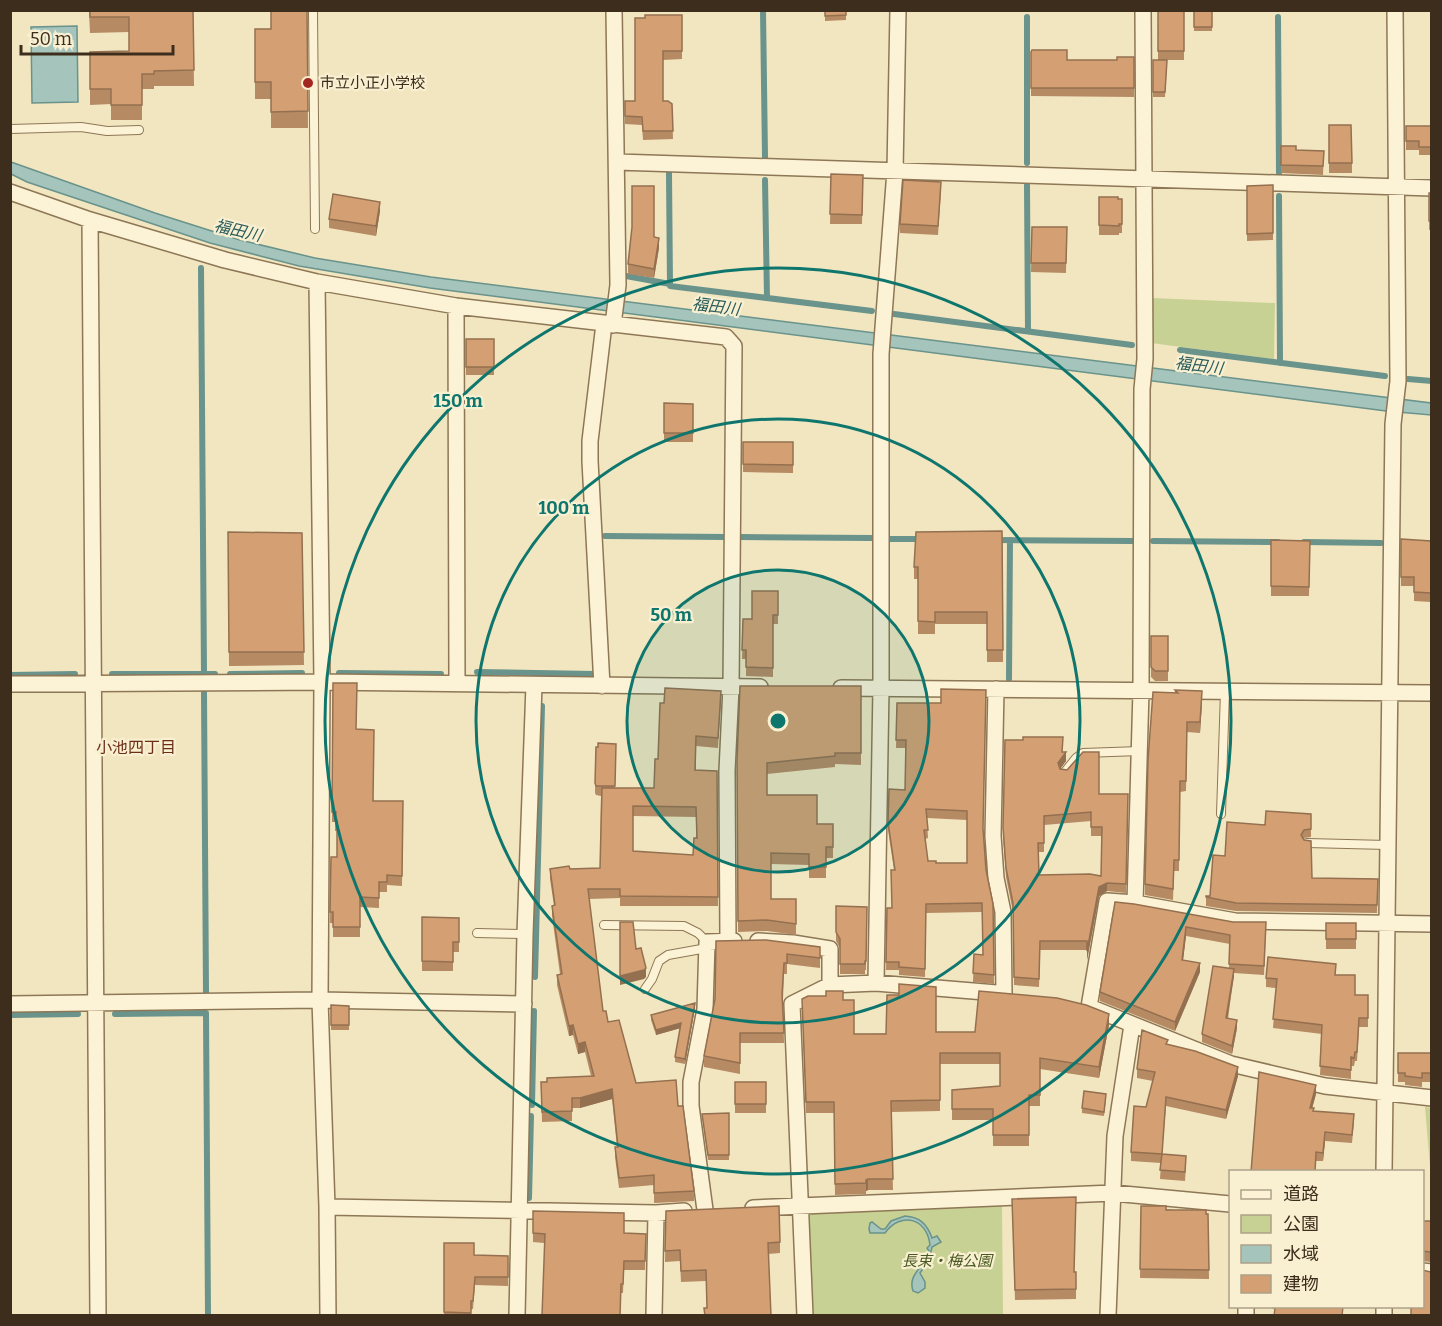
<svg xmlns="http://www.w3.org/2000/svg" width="1442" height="1326" font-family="Bitter,'Noto Sans JP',serif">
	<rect width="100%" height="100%" fill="#f2e6c0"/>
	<path fill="#c7d193" d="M1152,298L1275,303L1274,359L1151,343Z
		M1425,1107L1431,1108V1179Z
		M1002,1204L1003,1315H812L807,1213L816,1210Z"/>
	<path fill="#a4c4bc" stroke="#69938b" stroke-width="1.5" d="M77,26L78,102L32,103L31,27Z
		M11,162L155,213L240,240L315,258L431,277L1431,403V415L1386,411L430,288L299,266L210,243L27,182L11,174Z
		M905,1216C920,1217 927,1224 932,1238L937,1236L941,1242L932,1247L929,1260L920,1273L925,1282V1288L918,1293L913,1291C907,1273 926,1267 929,1251L927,1248L930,1245C927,1218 901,1211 885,1233H870L869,1229L870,1223L872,1222L881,1229H885L891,1221Z"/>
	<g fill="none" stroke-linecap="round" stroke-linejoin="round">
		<path stroke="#69938b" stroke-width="6" d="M763,10L765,157
			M1027,17V163
			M1278,17L1279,173
			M669,173L670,286L872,311
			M765,180L767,298
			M1027,185L1028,331
			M1279,196L1280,363
			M201,268L204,674
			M626,276L670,284
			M894,314L1132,345
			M1180,350L1385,376
			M1408,379L1432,381
			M605,536L726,537
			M739,537L872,538
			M889,539H922
			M995,540L1133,541
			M1153,541L1278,542
			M1304,542L1381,543
			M477,672L594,674
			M339,673L441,674
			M112,674H215
			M230,674L302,673
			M10,675L75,674
			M1009,679L1010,540
			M204,692L206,993
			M535,977L542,706
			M115,1014L206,1013L208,1316
			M10,1015L78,1014
			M532,1105L534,1011
			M529,1198L531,1116"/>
		<g stroke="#8d7756" stroke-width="10">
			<path id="lane" d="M313,10L315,229
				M10,129L81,127L107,131L139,130
				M1064,773L1076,758L1083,753L1140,751
				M1221,814L1225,691
				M1307,843L1387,845
				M604,925L684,926L698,933L707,942
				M477,933L525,934
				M645,989L652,979L659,961L668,955L707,948"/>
		</g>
		<g stroke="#8d7756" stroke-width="18">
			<path id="street" d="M617,162L1432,188
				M10,192L90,220L225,260L317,282L456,306L726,337L734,346L731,687L727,771L728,941
				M90,220L98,1316
				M317,282L322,682L320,1000L327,1207L328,1316
				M456,306L457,684
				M613,325L618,285L614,10
				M10,684L322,682L760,687
				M602,686L590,461V441L604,324
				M841,688L1432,693
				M996,689L993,836L996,878L1003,912L1004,994
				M1135,903L1235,921L1432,924
				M758,941L793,943L830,949V985
				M876,983L881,688V354L895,171L898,10
				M10,1004L320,1000L524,1004
				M1089,1007L1107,901L1135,903L1141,690L1142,389L1145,359L1143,10
				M1092,1008L1231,1064L1325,1086L1432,1098
				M1384,1172L1393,424L1398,381L1395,10
				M327,1207L656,1213L684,1211
				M753,1208L1113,1193L1230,1204
				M705,1210L691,1106V1082L705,1009L707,942L734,941
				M1422,1271L1432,1272
				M1384,1306V1316
				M517,1316L525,934L534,685
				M654,1316L656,1213
				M805,1316L792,1004L830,985L876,983L997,993
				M1108,1316L1115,1136L1132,1025
				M1246,1316V1306"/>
		</g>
		<use href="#lane" stroke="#fcf2d5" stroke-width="8"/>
		<use href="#street" stroke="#fcf2d5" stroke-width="15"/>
	</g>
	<path fill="#b68a63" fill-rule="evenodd" d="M21,10H193L194,86H154V89H142V120H111V104L90,105V52L129,51V32L90,33L89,12H21Z
		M307,10L308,128H271V99H255V29H271Z
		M716,10H745V12H716Z
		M825,10H846V20L825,21Z
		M1194,10H1212V31H1194Z
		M1158,11H1184V60H1158Z
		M682,15V59L663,60V101L672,104L673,139L643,140L642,125L625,124V101H635L645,18Z
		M1031,52L1067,60H1117L1134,57V97L1031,96Z
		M1153,60H1167L1165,97H1153Z
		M1329,125L1352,163V173H1329Z
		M1406,126H1431V155H1419V150H1406Z
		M1281,146L1296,150L1324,151L1323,175L1281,173Z
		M831,174L863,175L862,224H830Z
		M1273,185V240L1247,241V186Z
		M941,191L938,235L900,233V224Z
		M1429,193H1431V230H1429Z
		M1099,197L1122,199V233H1119V235H1099Z
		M380,211L376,236L329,228V219Z
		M1032,227H1067L1066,273L1031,272Z
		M654,237L659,248L654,278L628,274V264Z
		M466,339H494V375H466Z
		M664,403L693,404V442H664Z
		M743,442H793V473L743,472Z
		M1002,531L1003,662H987V624H935V634H918V579H914V567Z
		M228,532L302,533L304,665L229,666Z
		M1401,539L1431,541V602L1414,601V586H1401Z
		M1271,540L1310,541L1309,596H1271Z
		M778,591V624H773V677L746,676V659H742L743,619H752Z
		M1151,636H1168V681H1155L1151,677Z
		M333,683L356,729L374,801H403L402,886L387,885V892H379V908L360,907V937H333V923H330L331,857H337V831H335V822H332Z
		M861,686V765L835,764V767L767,774V795L817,824H833V858H826V878H809V865L771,864V899H796V935L767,931L738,932L737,760Z
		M1175,690L1202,701L1200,733L1187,732L1186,791L1180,792L1179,871H1174L1173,900L1145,895V884Z
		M721,701L718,748L696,746V770L717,771L718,906H620V898L589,899L603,1011L636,1083L678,1106L694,1191V1201L654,1203V1185L619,1188L615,1157V1147H617L612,1099L580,1108H572V1121L542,1122L541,1082L591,1076L585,1052L578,1054L573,1035L569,1036L557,985V975L560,974L552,916V906H554L550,879V869L600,868L601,796L596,795L595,793L596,747H598V743L615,788H654L658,759ZM633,816L696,817V838L693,855L633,851Z
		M897,703L983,830L986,870L993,904L994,984L973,982L974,954L983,955L982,912L926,913L925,977L899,975V970H886L887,908H892L894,870L888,830L889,789L905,790L906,748H896ZM927,818L967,820V863H936L928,861L925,839L928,838Z
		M1005,740L1066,761L1060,769L1099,794H1128L1126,893L1107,891L1099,896L1087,960V950H1040L1039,987L1014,985L1013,912L1006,877L1003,836ZM1091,821V836H1102L1101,876L1039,875V852H1044V825Z
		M1311,814V837L1304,838L1312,878L1378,879L1377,913L1236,911L1206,906V896H1210L1265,825Z
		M1115,902L1233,922L1266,931L1264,975L1234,973L1228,1019L1237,1028L1232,1054L1202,1042V1034L1229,968L1230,944L1186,936L1183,960L1200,972L1175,1031L1100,1001V992Z
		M836,906L867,907L866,970H865V974H840V948L836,941Z
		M422,917L459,918V952H453V971H422Z
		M1326,923H1356V949H1326Z
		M716,941L820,947V968L787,964V974H784L783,1000L784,1043H740V1074L704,1067V1056L715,999Z
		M1336,975L1355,995H1368V1027H1359L1357,1061H1355L1354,1066H1351V1079L1320,1075L1322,1034L1273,1028L1276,988L1266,987V978Z
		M802,999L843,1000L854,1034L975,1032L1109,1025L1099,1078L1040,1069V1106H1029V1146H993V1120H952V1090L1000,1086V1064H940V1111L891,1112L893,1190H868L866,1191V1194L835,1195L834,1113H806Z
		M331,1005L349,1006V1030H331Z
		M695,1008L685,1064L675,1062V1057L680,1028L656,1035L651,1020V1015Z
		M1168,1044L1238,1076L1226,1119L1166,1106L1162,1154L1186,1165L1185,1181L1160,1179L1161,1163L1131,1161V1152L1146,1107L1153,1081L1137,1078V1069Z
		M1398,1053H1431V1082H1422V1087L1405,1085V1082H1398Z
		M735,1082H766V1113H735Z
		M1316,1094L1312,1108L1314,1111L1354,1122L1352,1143L1325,1141L1323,1161H1316L1251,1172Z
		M1106,1099L1104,1116L1082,1113V1108Z
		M729,1113V1160H708L702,1114Z
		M1012,1199L1075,1272H1076V1299L1015,1300Z
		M1141,1206L1208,1214L1209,1279L1140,1278Z
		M533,1211L624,1233L646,1234L645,1270H624L623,1293H621L544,1243L533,1242Z
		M666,1211L780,1242V1253L768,1254L707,1308L706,1281L681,1282L680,1261L665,1262Z
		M1422,1221H1431V1262L1422,1261Z
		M444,1243L474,1255L508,1256V1286L475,1285L473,1309H471V1316H444Z"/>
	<path fill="#947050" d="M380,202V211L376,236V226Z
		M659,238V248L654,278V269Z
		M1202,691V701L1200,733V722Z
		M1066,752V761L1058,772V763Z
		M1107,883V891L1099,896L1087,960V951L1099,887Z
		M1186,927V936L1182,969V960Z
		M1200,963V972L1175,1031V1022Z
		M646,968V977L644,979L620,985V976Z
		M1234,969V977L1226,1026V1018Z
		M695,1003V1008L685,1064V1059Z
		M1109,1014V1025L1099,1078V1067Z
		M1237,1020V1028L1232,1054V1046Z
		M681,1023V1028L656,1035V1030Z
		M573,1025V1035L569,1036V1026Z
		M585,1042V1052L578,1054V1044Z
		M1238,1067V1076L1226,1119V1110Z
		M1316,1085V1094L1310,1116V1108Z
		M612,1089V1099L580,1108V1098Z
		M1325,1132V1141L1323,1161V1153Z
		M868,1179V1190L866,1191V1180Z"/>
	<path fill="#d4a073" stroke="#947050" stroke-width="1.5" fill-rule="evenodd" d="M90,10H193L194,70L154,71V74H142V105H111V89H90V52L129,51V17H90Z
		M271,10H307L308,111L271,112V82H255V29H271Z
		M825,10H846V15L825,16Z
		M1194,10H1212V27H1194Z
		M1158,11H1184V51H1158Z
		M645,15H682V51H663V101H668L672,104L673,131H643L642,117L625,116V101H635V18H645Z
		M1032,50H1067V60H1117V57H1134V88H1031V52Z
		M1153,60H1167L1165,92H1153Z
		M1329,125H1351L1352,163H1329Z
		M1406,126H1431V147H1419V141H1406Z
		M1281,146H1296V150L1324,151L1323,166L1281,165Z
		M831,174L863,175L862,215L830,214Z
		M903,180L941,182L938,226L900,224Z
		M1273,185V233L1247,234V186Z
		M632,186H654V237L659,238L654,269L628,264L632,227Z
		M1429,193H1431V221H1429Z
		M333,194L380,202L376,226L329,219Z
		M1099,197H1118V199H1122V224H1119V226L1099,225Z
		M1032,227H1067L1066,263H1031Z
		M466,339H494V367H466Z
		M664,403L693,404V433H664Z
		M743,442H793V465L743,464Z
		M1002,531L1003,650H987V612H935V622L918,621V567H914L916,532Z
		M228,532L302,533L304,652H229Z
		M1401,539L1431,541V593L1414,592V577H1401Z
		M1271,540L1310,541L1309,587L1271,586Z
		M752,591H778V615H773V668L746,667V650H742L743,619H752Z
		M1151,636H1168V671H1155L1151,667Z
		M333,683H357L356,729L374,730L373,801H403L402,876L387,875V882H379V898L360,897V927H333V912H330L331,857H337V821H335L336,812H332Z
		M740,686H861V753H835V756L767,763V795H817V824H833V847H826V867H809V854L771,853V899H796V924L767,920L738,921L737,760Z
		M665,688L721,691L718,738L696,736L695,770L717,771L718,897L620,896V889H588L603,1011H606L608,1022L619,1020L636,1083L676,1080L678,1106H683L694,1191L654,1193V1175L619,1178L615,1147H618L612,1089L580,1098H572V1111L542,1112L541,1082H547V1078L594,1076L585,1042L578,1044L573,1025L569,1026L557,975L562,974L552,906L555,905L550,869L569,866L570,869L600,868L602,788H654L655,759H658L660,703H664ZM633,806L696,807L697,838H694L693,855L633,851Z
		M941,689L986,690L983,828L986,870L993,904L994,975L973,973L974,954L983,955L982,903L926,904L925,969L899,967V962H886L887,908H892L891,870H895L888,822L889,789L905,790L906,740H896L897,703H941ZM926,809L967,811V863H936V861H928L924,830H928Z
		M1175,690L1202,691L1200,722H1187L1186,781H1180L1179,860H1174L1173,889L1145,884L1148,760L1153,692L1178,693Z
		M1023,737H1063L1062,752H1066L1058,763L1060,769L1067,770L1083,752H1099V794H1128L1126,884L1107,883L1099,887L1087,951V941H1040L1039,979L1014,977L1013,903L1006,868L1003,827L1005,740H1023ZM1091,812V827H1102L1101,876L1090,874L1039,875L1038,843H1044V816Z
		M598,743L616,744L615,786H596L595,783L596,747H598Z
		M1266,811L1311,814V829L1304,830L1301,835L1304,840L1311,841L1312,878L1378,879L1377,905L1236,903L1206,897V896H1210L1213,855L1225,856L1227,822L1265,825Z
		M1115,902L1134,904L1233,922H1266L1264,966L1229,964L1230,935L1186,927L1182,960L1200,963L1175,1022L1100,992Z
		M836,906L867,907L866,961H865V964H840V939L836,932Z
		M422,917L459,918V942H453V962L422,961Z
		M620,922H633L636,949L641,948L646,968L644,970L620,976Z
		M1326,923H1356V939H1326Z
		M766,940L820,947V958L787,954V963H784L782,994L784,1033H740V1063L704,1056L715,999L716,941Z
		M1268,957L1336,964L1335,975H1355V995H1368V1018H1359L1357,1052H1355L1354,1058L1351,1057V1070L1320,1066L1322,1025L1273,1019L1277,979L1266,978Z
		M1213,966L1234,969L1226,1018L1237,1020L1232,1046L1202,1034Z
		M899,984L936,987V1032H975L979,991L1057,998L1086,1005L1109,1014L1099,1067L1040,1058V1095H1029V1135H993V1109H952V1090L1000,1086V1053H940V1100L891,1101L893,1179H868L866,1180V1183L835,1184L834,1102H806L802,999L808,996H826V991H843V1000H854V1034H886L887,995H899Z
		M695,1003L685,1059L675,1057L681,1023L656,1030L651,1015Z
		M331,1005L349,1006V1025H331Z
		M1142,1030L1168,1040L1166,1044L1195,1051L1238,1067L1226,1110L1166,1097L1162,1154L1186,1156L1185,1172L1160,1170L1162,1154L1131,1152L1134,1106L1146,1107L1155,1072L1137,1069Z
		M1398,1053H1431V1073H1422V1078L1405,1076V1073H1398Z
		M1259,1072L1316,1085L1310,1108H1314L1313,1111L1354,1114L1352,1135L1325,1132L1323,1153L1316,1152L1315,1172H1251Z
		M735,1082H766V1104H735Z
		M1084,1091L1106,1094L1104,1112L1082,1108Z
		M729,1113V1155H708L702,1114Z
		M1076,1197L1074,1272H1076V1289L1015,1290L1012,1199Z
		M779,1206L780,1242L768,1243L771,1316H705L704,1308H707L706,1270L681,1271L680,1250L665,1251L666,1211Z
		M1141,1206H1166V1210H1206V1214H1208L1209,1270L1140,1269Z
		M533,1211L624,1213V1233L646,1234L645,1261H624L623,1284H621L620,1316H542L545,1234L533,1233Z
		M1422,1221H1431V1252L1422,1251Z
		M444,1243H474V1255L508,1256V1277H475L473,1301H471V1313L444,1312Z
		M1422,1270L1431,1272V1316L1411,1315V1306H1422Z
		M1273,1306H1343L1342,1316H1274L1275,1308H1273Z"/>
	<circle cx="778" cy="721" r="151" fill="#0f766e" fill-opacity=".12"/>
	<g fill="none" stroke="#0f766e" stroke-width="3">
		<circle cx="778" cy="721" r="151"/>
		<circle cx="778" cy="721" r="302"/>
		<circle cx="778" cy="721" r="453"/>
	</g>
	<circle fill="#a32620" stroke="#f9efd1" stroke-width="2" cx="308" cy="83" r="6"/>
	<g text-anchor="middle" stroke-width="4.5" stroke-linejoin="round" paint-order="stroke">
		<g font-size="15" fill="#3c2d1c" stroke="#f9efd1" text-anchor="start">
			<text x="320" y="88">市立小正小学校</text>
		</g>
		<g font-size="15" font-style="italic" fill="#485a21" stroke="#f9efd1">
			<text x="947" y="1266">長束・梅公園</text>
		</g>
		<g font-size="16" font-style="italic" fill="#2a5d5c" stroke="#f9efd1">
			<text transform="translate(238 230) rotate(13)" y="6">福田川</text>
			<text transform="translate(716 306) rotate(7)" y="6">福田川</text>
			<text transform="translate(1199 365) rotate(7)" y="6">福田川</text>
		</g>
		<g font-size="16" fill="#6d2e17" stroke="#f9efd1">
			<text x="136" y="753">小池四丁目</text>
		</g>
	</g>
	<circle cx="778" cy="721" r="9" fill="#0f766e" stroke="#f9efd1" stroke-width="3"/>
	<g font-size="18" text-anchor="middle" font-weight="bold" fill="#0f766e" stroke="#f9efd1" stroke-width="4.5" stroke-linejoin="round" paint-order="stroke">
		<text x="458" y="407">150 m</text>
		<text x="564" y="514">100 m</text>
		<text x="671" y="621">50 m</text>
	</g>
	<rect width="1442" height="1326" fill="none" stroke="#3c2d1c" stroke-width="24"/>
	<rect x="1229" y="1170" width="195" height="138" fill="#f9efd1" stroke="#ada189" stroke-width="1.5"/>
	<rect x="1241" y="1190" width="30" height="9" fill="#fcf2d5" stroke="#ada189" stroke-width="1.5"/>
	<text x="1283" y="1200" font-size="18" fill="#3c2d1c">道路</text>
	<rect x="1241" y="1215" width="30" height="18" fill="#c7d193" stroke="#ada189" stroke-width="1.5"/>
	<text x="1283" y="1230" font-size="18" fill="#3c2d1c">公園</text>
	<rect x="1241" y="1245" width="30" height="18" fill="#a4c4bc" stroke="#ada189" stroke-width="1.5"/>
	<text x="1283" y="1260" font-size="18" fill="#3c2d1c">水域</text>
	<rect x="1241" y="1275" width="30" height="18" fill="#d4a073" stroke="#ada189" stroke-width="1.5"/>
	<text x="1283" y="1290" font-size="18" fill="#3c2d1c">建物</text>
	<path d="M21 45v9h152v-9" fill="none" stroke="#3c2d1c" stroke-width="3"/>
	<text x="30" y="45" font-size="18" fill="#3c2d1c" stroke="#f9efd1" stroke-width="4.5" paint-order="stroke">50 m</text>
</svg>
